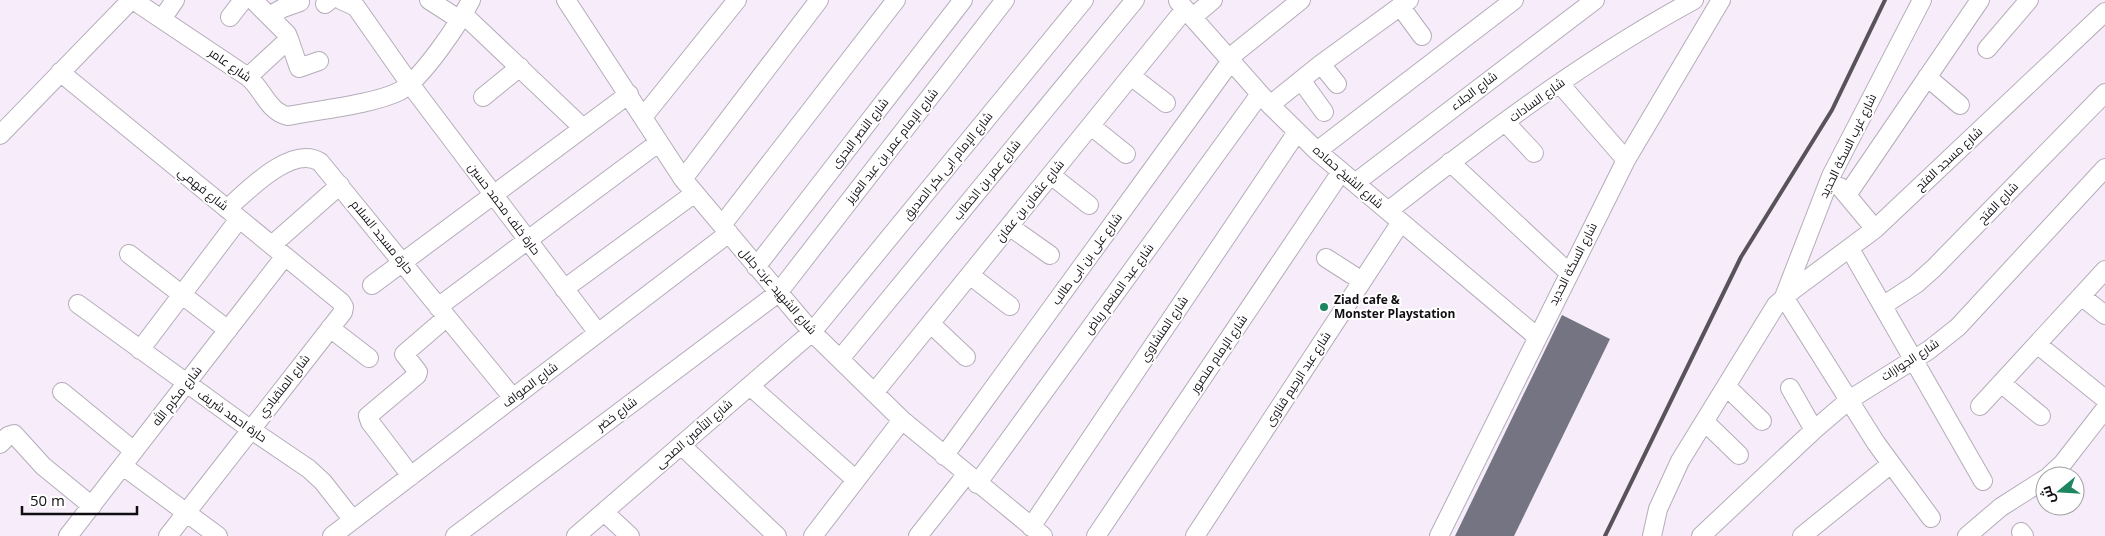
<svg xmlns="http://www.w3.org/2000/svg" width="2105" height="536" font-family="'Open Sans',Cairo,sans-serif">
	<rect width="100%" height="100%" fill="#f6ecfa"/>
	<path fill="#747482" d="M1562,315L1610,339L1514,536H1455Z"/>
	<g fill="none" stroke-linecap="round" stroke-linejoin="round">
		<g stroke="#b5acb9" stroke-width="20">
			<path id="minor" d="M133,0L248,77C262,88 269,113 288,116C318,110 375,104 400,91C422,79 460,22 471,0
				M341,0L356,7L410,84L598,333
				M429,0L460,20
				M566,0L683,179L812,332L902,420L1043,536
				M1178,1L1270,105L1317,151L1536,336
				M325,4L330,0
				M1400,6L1422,36
				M463,14L583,128
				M269,16L283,8L300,2
				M230,17L243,0
				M1193,17L1213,0
				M162,19L175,0
				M289,39L299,68L319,61
				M1987,49L2029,0
				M1229,58L1301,0
				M1321,64L1337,84
				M60,72L341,302L344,307L343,312L168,536
				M1131,76L1166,103
				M248,77L289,39L287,34L253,0
				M1927,77L1960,105
				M1301,80L1324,112
				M1560,84L1626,160
				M483,97L520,67
				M1270,105L1321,64L1409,0
				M643,117L737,0
				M1506,123L1534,153
				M1091,126L1126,154
				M0,135L131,0
				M1317,151L1514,0
				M1450,162L1568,272
				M1052,176L1089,205
				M683,179L819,0
				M1355,183L1595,0
				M1840,187L1875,229
				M1847,195L1980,0
				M227,209C247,191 292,144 320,162L513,398
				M1388,211C1485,135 1585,59 1694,0
				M722,225L896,0
				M1009,226L1050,255
				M272,245L340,185
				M1850,249L1983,481
				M129,254L228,330
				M1326,258L1362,281
				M756,267L963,0
				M971,276L1010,306
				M372,285L629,94
				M564,289L695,193
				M2081,296L2105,315
				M1784,297L1831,176L1922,0
				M1784,297L1876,443L1931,518
				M78,304L250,429L309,469L323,482L352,519
				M1884,305L1916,284L1934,268L2105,93
				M438,307L658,143
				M931,324L966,357
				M330,328L369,358
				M2037,344L2105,399
				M140,350L239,219
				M840,359L1135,0
				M2001,383L2041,416
				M750,386L856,480
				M1726,386L1762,421
				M1790,388L1814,430
				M62,392L134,451
				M874,393L1185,9
				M1980,406L2105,270
				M1705,422L1739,455
				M0,444L8,436L14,434L43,466L92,506
				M681,445L777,536
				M944,456L1231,61
				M123,466L218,536
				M411,476L370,422L368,416L417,375L418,372L404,354L447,317
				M2049,476L2063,463L2105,409
				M977,484L1260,94
				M604,512L630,536
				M1031,527L1297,132
				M2021,532L2024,536
				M68,536L285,256
				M332,536L729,233
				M455,536L778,293L1005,0
				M576,536L812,332L1084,0
				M813,536L902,420
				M918,536L966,475
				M1096,536L1341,172
				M1195,536L1401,222
				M1439,536L1626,160L1721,0
				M1652,536L1658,509L1680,461L1776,305L1793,290L1875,229L2105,12
				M1701,536L1814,430L1849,400L1929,350L1958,327L2105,168
				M1802,536L1891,464
				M1967,536L2001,507L2045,479"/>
		</g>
		<use href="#minor" stroke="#fff" stroke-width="18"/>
		<path stroke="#58535b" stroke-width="4" d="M1605,536L1741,257L1832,110L1885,0"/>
	</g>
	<circle fill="#1d8560" stroke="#fff" stroke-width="2" cx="1324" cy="307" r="5"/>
	<g text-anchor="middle" stroke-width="4" stroke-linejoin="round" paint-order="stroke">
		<g font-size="12" fill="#110e13" stroke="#fff">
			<text transform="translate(230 65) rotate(35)" y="4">شارع عامر</text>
			<text transform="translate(1474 91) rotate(-37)" y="4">شارع الجلاء</text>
			<text transform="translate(1537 100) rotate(-36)" y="4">شارع السادات</text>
			<text transform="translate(860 133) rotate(-52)" y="4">شارع النصر البحرى</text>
			<text transform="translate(892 146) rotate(-52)" y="4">شارع الإمام عمر بن عبد العزيز</text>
			<text transform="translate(1848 146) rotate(-64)" y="4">شارع غرب السكة الحديد</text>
			<text transform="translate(1949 159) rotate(-43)" y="4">شارع مسجد الفتح</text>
			<text transform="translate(948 166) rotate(-51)" y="4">شارع الإمام ابى بكر الصديق</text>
			<text transform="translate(1348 177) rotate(41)" y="4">شارع الشيخ حماده</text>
			<text transform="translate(987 180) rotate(-51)" y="4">شارع عمر بن الخطاب</text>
			<text transform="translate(203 189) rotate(39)" y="4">شارع فهمي</text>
			<text transform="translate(1030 201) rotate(-51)" y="4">شارع عثمان بن عفان</text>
			<text transform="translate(1998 203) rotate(-46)" y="4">شارع الفتح</text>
			<text transform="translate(504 209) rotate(53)" y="4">حارة خلف محمد حسين</text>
			<text transform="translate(382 237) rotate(51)" y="4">حارة مسجد السلام</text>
			<text transform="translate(1087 259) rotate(-54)" y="4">شارع على بن ابى طالب</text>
			<text transform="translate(1573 264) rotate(-63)" y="4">شارع السكة الحديد</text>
			<text transform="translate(1119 289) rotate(-54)" y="4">شارع عبد المنعم رياض</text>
			<text transform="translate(778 291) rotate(49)" y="4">شارع الشهيد عزت جلال</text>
			<text transform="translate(1164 329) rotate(-56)" y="4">شارع المنشاوي</text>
			<text transform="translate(1219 354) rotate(-56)" y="4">شارع الإمام منصور</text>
			<text transform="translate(1910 360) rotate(-33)" y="4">شارع الجوازات</text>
			<text transform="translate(1298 379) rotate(-57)" y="4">شارع عبد الرحيم قناوى</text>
			<text transform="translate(530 385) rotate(-37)" y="4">شارع الصواف</text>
			<text transform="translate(284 386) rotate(-52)" y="4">شارع المنقبادي</text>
			<text transform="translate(177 396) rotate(-52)" y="4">شارع مكرم الله</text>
			<text transform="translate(617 414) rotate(-37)" y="4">شارع خضر</text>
			<text transform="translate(232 416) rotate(35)" y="4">حارة احمد شريف</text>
			<text transform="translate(694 434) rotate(-41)" y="4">شارع التأمين الصحى</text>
		</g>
		<g font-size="12" font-weight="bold" fill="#110e13" stroke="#fff" text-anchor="start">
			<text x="1334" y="304">Ziad cafe &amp;<tspan x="1334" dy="14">Monster Playstation</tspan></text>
		</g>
	</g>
	<g transform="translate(2060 491) rotate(252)"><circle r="24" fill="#ffffff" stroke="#a09fa1"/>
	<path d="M0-4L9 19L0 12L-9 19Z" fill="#1d8560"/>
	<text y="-8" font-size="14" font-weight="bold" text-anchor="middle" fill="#110e13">ش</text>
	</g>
	<path d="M22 506v8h115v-8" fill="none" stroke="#110e13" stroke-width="2.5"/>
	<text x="30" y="506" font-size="15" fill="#110e13" stroke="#ffffff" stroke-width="4" paint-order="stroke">50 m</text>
</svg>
